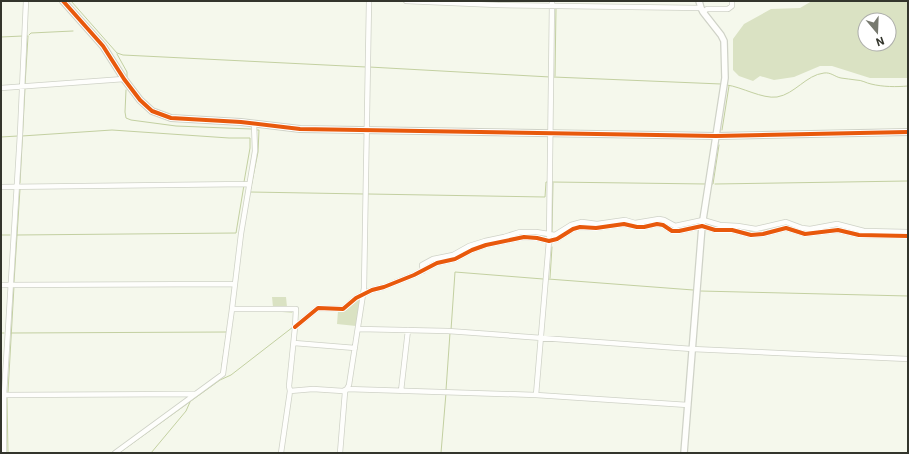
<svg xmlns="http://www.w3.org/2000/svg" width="909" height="454" font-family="Roboto,sans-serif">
	<rect width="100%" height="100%" fill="#f5f8ec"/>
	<path fill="#dae2c3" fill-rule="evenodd" d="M812,1H908V78H870L832,66H820L794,77L774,80L760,76L753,81L739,76L733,70V39L744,24L771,9L800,8ZM865,20H889V44H865Z
		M272,297H286L287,307H273Z
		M357,299H360L356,326L337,324L338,311H345Z"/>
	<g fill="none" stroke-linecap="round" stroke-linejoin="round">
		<path stroke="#c3d0a1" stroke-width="1" d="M71,1L117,53L123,55L366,67
			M29,35L31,33L73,31
			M1,37L23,36
			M117,54L127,72V77
			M369,67L550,77
			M555,76L556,8
			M553,77L721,84
			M25,85L28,36H26
			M727,85C742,87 762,99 777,97C795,94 806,75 824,73C831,72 835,77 841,78C846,79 851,79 856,80C862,80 866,83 871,84C883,87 896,87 908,86
			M126,90L125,112L126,118L131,120L176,126L251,129
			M257,130H259L258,152L250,192L364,194
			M722,130L729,86
			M22,136L112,130L229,138H250V148L244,182
			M1,137L18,136
			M551,182L706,184
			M20,183L25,88
			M711,184H713L719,145
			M715,184L908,181
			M368,194L545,197L546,182H548
			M657,222H663L676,229
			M706,223L716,226
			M641,225L650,223
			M687,227L697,224
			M834,227H840
			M735,228C742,230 749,232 757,232C774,230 779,221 797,229
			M847,229L857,232
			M804,231H811
			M552,232L553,183
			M1,235H10
			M17,235L236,233L244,185
			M538,235L546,237
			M509,238L523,234
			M460,254L469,249
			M424,267L436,261
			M550,278L552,247
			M548,279L693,290
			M14,282L20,189
			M390,282L413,273
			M365,290L372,288
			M700,291L908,296
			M272,311L292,312
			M451,330L455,272L543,279
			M1,333H4
			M11,333L227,332L222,365
			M446,390L450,333
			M8,392L14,286
			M7,398L8,453
			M119,453L220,380L231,375L293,327
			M151,453L186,411L190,402
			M441,453L446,393"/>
		<g stroke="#cfd2c7" stroke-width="6">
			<path id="minor" d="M406,1L498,5L701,8
				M703,12L707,9H728L732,6V1
				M1,88L124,79
				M1,187L248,184
				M423,271L422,265L433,259L453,255L469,246L485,241L504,237L520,232H536L555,235L571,225L582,222L597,224L625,220L635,223L659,219L664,220L675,226L703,220L720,225L738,226L756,229L786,222L802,228L810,229L837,224L864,231L908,232
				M1,285L235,284
				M232,309H296L295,327L289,386L290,391L281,453
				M295,327L318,308L343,309L356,298L372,290L384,287L414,275L437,263L455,259L472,250L486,245L524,237L537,238L549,241L557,239L573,229L580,227L596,228L624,224L637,227H644L657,224L663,225L672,231H679L702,226L715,230H732L751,235L763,234L786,228L805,234L838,230L859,235L908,236
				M359,329L448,331L692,349L908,359
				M294,343L355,348
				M290,391L313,389L343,391L347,389L536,395L688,405
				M401,391L408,330
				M2,395L195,394
				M536,395L549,241L552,1
				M4,453V395L20,134L26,1
				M115,453L223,374L232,309L241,234L255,151L254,124
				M340,453L345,392L349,385L364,288L369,1"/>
		</g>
		<g stroke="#cfd2c7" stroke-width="8">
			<path id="tertiary" d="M63,1L103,46L124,79L140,100L152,111L171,118L241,122L300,129L716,136L908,132
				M684,453L702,226L725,78L724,41L721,35L703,12L701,8L699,1"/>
		</g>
		<use href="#minor" stroke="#fefefc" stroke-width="4.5"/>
		<use href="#tertiary" stroke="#fefefc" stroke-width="5.5"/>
		<g stroke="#fff" stroke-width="6">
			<path id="cycleway" d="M63,1L103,46L124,79L140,100L152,111L171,118L241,122L300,129L716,136L908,132
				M295,327L318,308L343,309L356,298L372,290L384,287L414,275L437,263L455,259L472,250L486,245L524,237L537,238L549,241L557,239L573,229L580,227L596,228L624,224L637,227H644L657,224L663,225L672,231H679L702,226L715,230H732L751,235L763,234L786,228L805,234L838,230L859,235L908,236"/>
		</g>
		<use href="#cycleway" stroke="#e8590c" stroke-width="4"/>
	</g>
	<rect width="909" height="454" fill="none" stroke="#33352c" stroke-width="4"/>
	<g transform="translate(877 32) rotate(161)"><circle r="19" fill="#ffffff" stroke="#adaeab"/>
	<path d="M0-3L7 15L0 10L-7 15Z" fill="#77796f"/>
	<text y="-6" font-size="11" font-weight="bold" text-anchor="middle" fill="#33352c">N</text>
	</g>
</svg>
